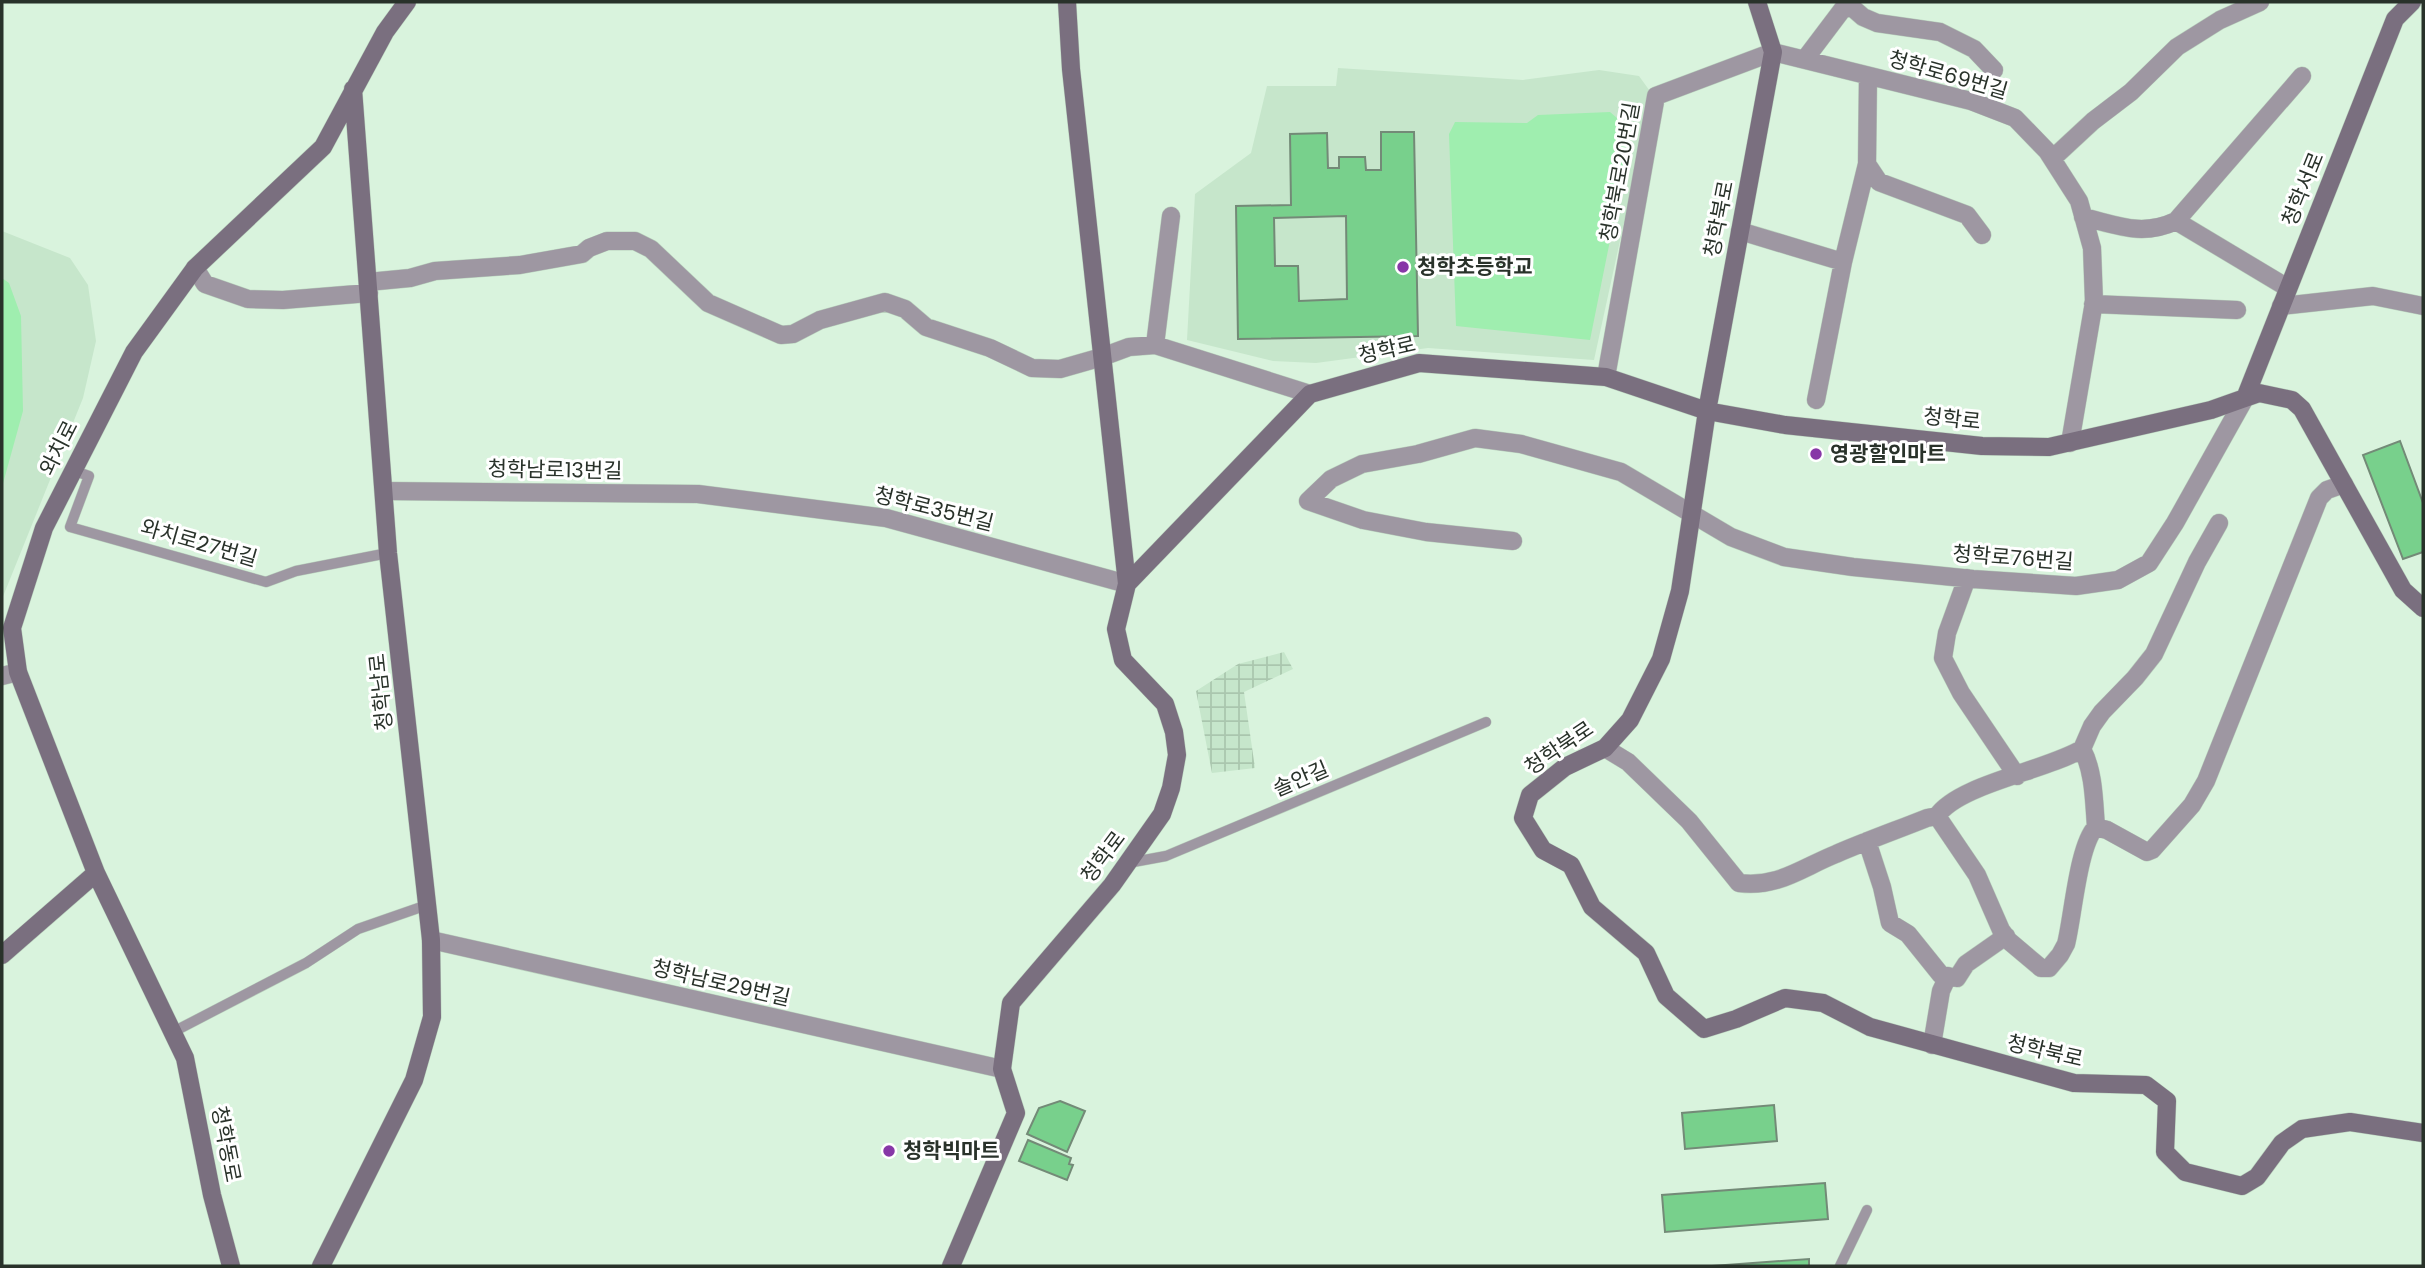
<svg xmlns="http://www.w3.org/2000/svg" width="2425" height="1268" font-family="Poppins,'Noto Sans KR',sans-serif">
	<defs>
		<pattern id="industrial-grid" width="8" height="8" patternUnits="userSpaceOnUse" patternTransform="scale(1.75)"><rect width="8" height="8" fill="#c6e6cb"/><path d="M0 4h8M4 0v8" fill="none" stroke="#aac6ae"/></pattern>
	</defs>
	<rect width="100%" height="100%" fill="#d9f3dd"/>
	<path fill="#c6e6cb" d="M1338,68L1523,80L1599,70L1639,76L1652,94L1594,360L1428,348L1316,363L1273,361L1187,340L1195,194L1251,153L1267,86H1336Z
		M2,231L70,258L88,285L96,341L83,398L2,599Z"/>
	<path fill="url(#industrial-grid)" d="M1284,652L1293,669L1244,692L1255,768L1212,773L1196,691L1238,664Z"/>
	<path fill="#9feeaf" d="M1610,112L1632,131L1590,340L1456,326L1449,134L1455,122L1527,123L1538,115Z
		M2,278L9,283L21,316L23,411L2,487Z"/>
	<path fill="#78d08c" stroke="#738a77" stroke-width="2" fill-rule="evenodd" d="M1381,132H1414L1418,336L1238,339L1236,206L1291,205L1290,134L1327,133L1328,168H1339V157H1365L1366,170H1381ZM1346,216L1347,299L1299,301L1298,266H1275L1274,218Z
		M2400,441L2423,503V552L2403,559L2363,455Z
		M1060,1101L1085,1111L1067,1152L1027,1134L1039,1108Z
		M1774,1105L1777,1141L1685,1149L1682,1113Z
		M1028,1140L1071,1158L1069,1164L1073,1165L1067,1180L1019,1161Z
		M1825,1183L1828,1219L1665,1232L1662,1195Z
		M1809,1259V1266H1712Z"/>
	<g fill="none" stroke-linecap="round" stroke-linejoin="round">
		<g stroke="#b9d0bd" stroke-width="11">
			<path id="lane" d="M72,470L89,476L70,527L266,582L296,571L388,553
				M1128,863L1166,856L1486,722
				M173,1032L306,963L358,929L427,905
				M1840,1266L1867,1210"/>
		</g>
		<g stroke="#b9d0bd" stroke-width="19">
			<path id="street" d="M1847,3L1863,17L1877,23L1940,32L1974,49L1994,70
				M1805,59L1848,2
				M1868,76L1867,164L1879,182L1967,215L1982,235
				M2052,159L2093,121L2131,92L2177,47L2220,20L2260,2
				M2083,217C2117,225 2142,237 2176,221L2302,76
				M2176,221L2288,288
				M1740,231L1843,262
				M195,268L205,284L248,299L283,300L369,293
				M368,282L410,278L435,271L520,265L582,254L589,248L607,241H635L651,249L708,303L781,335L793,334L820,320L885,302L905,309L926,327L990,348L1032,368L1060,369L1102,357L1129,347L1155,345L1310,394
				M2093,304L2237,310
				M2281,306L2373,296L2423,306
				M1155,345L1171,216
				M1606,377L1656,96L1773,52L1971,101L2015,118L2047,151L2079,201L2092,248L2094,302L2070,443
				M1816,400L1843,262L1867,164
				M384,491L698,494L886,518L1127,584
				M1513,541L1426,532L1363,520L1308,501L1331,479L1362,464L1418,454L1475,438L1521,444L1621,472L1731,537L1784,557L1853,567L1973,579L2076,586L2118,580L2149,563L2175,523L2245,398
				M1967,578L1947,633L1943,658L1961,693L2017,776
				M2,676L18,672
				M1605,748L1628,762L1689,821L1739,883C1778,888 1801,868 1836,854C1866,841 1897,830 1927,818L1937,816
				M2082,749L2092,726L2102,712L2135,678L2154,654L2197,562L2219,523
				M2096,827C2094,802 2094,771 2082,749C2045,771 1959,784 1937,816L1977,875L2001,930L2009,941L2041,968H2049L2060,955L2066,944C2073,917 2078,845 2096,827L2107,830L2147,852L2152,850L2192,805L2206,781L2319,498L2327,490L2344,484
				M1867,841L1882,887L1890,923L1908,934L1941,975L1957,978L1966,964L2006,936
				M431,940L1002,1069
				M1932,1045L1941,991L1948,976"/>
		</g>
		<g stroke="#b9d0bd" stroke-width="19">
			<path id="secondary" d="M1067,2L1071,69L1127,584
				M1757,2L1773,52L1707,411L1680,591L1661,659L1630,720L1605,748L1565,767L1530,795L1523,818L1543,850L1571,865L1592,907L1646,953L1666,996L1704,1029L1736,1019L1785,998L1823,1003L1870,1027L2074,1083L2146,1085L2167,1101L2165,1152L2185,1172L2242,1186L2257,1177L2282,1143L2302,1129L2350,1122L2423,1133
				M2245,398L2395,19L2412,2
				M96,873L185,1058L212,1195L231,1266
				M2,955L96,873L18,672L12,628L44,528L134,352L195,268L323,147L385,32L407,2
				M321,1266L414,1080L432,1017L431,940L388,553L353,89
				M951,1266L1016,1113L1002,1069L1011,1003L1112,885L1162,814L1171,788L1177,755L1174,732L1165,704L1123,660L1116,629L1127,584L1310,394L1419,363L1606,377L1707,411L1785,425L1982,446L2049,447L2211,410L2259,393L2292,400L2302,409L2403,590L2423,608"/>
		</g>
		<use href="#lane" stroke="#9e97a2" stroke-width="10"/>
		<use href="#street" stroke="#9e97a2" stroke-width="18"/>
		<use href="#secondary" stroke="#7a6f7f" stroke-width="18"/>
	</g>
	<g fill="#8737a7" stroke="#fff" stroke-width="2.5">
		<circle cx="1403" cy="267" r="7"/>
		<circle cx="1816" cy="454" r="7"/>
		<circle cx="889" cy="1151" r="7"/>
	</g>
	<g text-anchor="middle" stroke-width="6" stroke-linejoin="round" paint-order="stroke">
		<g font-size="21" fill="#29322a" stroke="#fff">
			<text transform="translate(1948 75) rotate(16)" y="7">청학로69번길</text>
			<text transform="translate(1620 172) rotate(-80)" y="7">청학북로20번길</text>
			<text transform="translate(2303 189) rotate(-68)" y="7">청학서로</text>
			<text transform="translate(1719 219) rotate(-79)" y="7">청학북로</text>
			<text transform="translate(1387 350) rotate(-13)" y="7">청학로</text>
			<text transform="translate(1952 419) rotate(6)" y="7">청학로</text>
			<text transform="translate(59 448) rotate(-63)" y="7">와치로</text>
			<text transform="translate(555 470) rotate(1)" y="7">청학남로13번길</text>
			<text transform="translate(934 509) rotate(14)" y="7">청학로35번길</text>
			<text transform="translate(199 543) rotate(16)" y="7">와치로27번길</text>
			<text transform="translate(2013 558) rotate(4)" y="7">청학로76번길</text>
			<text transform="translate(381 692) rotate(-96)" y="7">청학남로</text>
			<text transform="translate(1559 748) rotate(-34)" y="7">청학북로</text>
			<text transform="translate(1301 779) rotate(-23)" y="7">솔안길</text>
			<text transform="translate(1103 857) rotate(-53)" y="7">청학로</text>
			<text transform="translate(721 983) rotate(13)" y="7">청학남로29번길</text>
			<text transform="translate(2045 1051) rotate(13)" y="7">청학북로</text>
			<text transform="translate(226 1144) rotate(79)" y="7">청학동로</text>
		</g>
		<g font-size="21" font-weight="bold" fill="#29322a" stroke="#fff" text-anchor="start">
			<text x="1417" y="274">청학초등학교</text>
			<text x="1830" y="461">영광할인마트</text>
			<text x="903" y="1158">청학빅마트</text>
		</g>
	</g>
	<rect width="2425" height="1268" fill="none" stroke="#29322a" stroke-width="7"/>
</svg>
